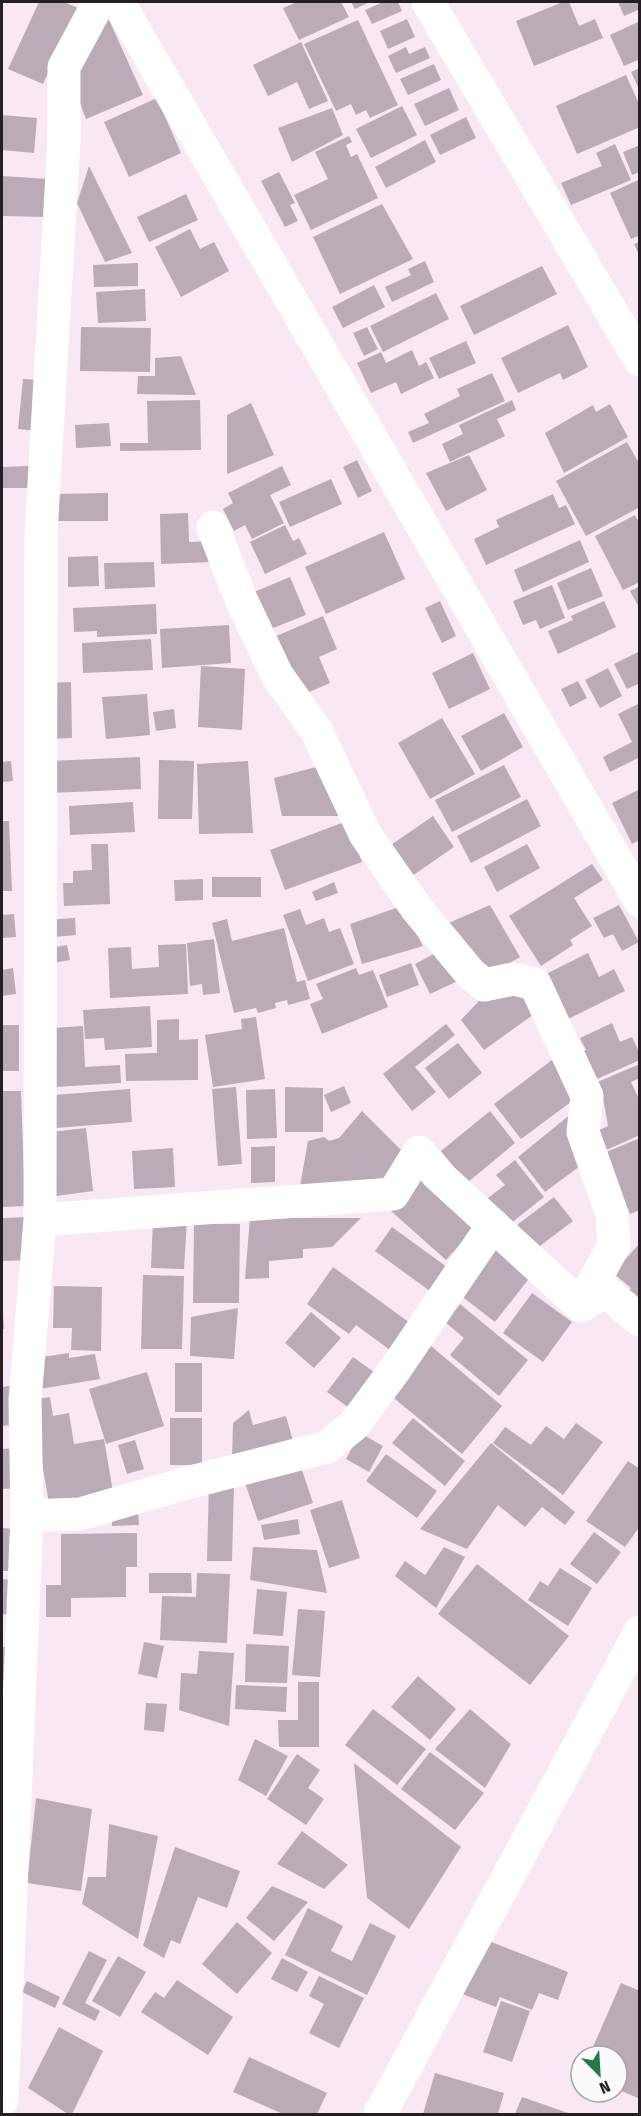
<svg xmlns="http://www.w3.org/2000/svg" width="641" height="2116" font-family="'Fira Sans Condensed',sans-serif">
	<rect width="100%" height="100%" fill="#f9e8f3"/>
	<path fill="#bbabb6" d="M39,2H64L78,8L43,84L8,69Z
		M297,2H341L349,17L299,40L283,8Z
		M351,2H370L355,9Z
		M383,2H398L402,11L372,24L365,10Z
		M563,2H569L579,26L595,19L603,38L534,66L516,21Z
		M618,2H640V9L624,16Z
		M105,11L143,95L86,119L72,82Z
		M407,19L415,37L388,49L380,31Z
		M358,20L398,105L370,118L366,110L356,115L351,104L336,111L304,44Z
		M640,21V59L624,66L610,35Z
		M301,42L328,101L309,109L297,82L268,96L253,65Z
		M406,47L409,54L425,47L430,58L396,73L388,56Z
		M434,64L441,80L408,95L400,79Z
		M640,68V91L631,72Z
		M626,75L640,106V127L577,154L556,106Z
		M449,88L459,110L425,126L414,104Z
		M157,98L181,153L129,177L104,122Z
		M402,106L417,135L371,158L356,129Z
		M332,108L343,135L292,162L278,128Z
		M2,115L37,118L34,153L2,150Z
		M466,117L476,138L440,155L430,135Z
		M349,136L352,142L346,145L351,157L357,154L378,198L311,230L294,195L328,179L315,152Z
		M425,140L436,162L386,188L375,167Z
		M615,144L631,180L571,205L561,183L602,166L596,153Z
		M640,145V172L632,175L623,152Z
		M89,166L132,253L105,262L77,203Z
		M279,172L295,203L290,205L298,221L285,227L261,181Z
		M2,176L49,179L48,217L2,216Z
		M640,179V235L631,239L610,193Z
		M186,194L198,220L149,242L137,217Z
		M382,204L413,259L340,294L313,237Z
		M190,229L200,249L214,242L229,271L181,297L155,247Z
		M640,242V257L634,244Z
		M425,261L434,282L392,302L385,287L411,275L408,269Z
		M138,263V286L94,287L93,265Z
		M542,266L557,294L474,335L460,306Z
		M374,285L385,307L343,328L332,307Z
		M145,289L146,321L98,323L96,292Z
		M436,293L449,319L383,352L370,326Z
		M568,325L588,367L563,380L560,373L518,393L501,358Z
		M81,327L151,328L150,372L80,371Z
		M367,327L378,349L364,356L353,333Z
		M466,341L476,363L439,379L429,358Z
		M412,350L419,366L426,362L434,378L401,394L396,382L371,393L357,363L381,352L386,363Z
		M181,356L196,395L137,394L138,376H155V358Z
		M492,373L505,401L413,443L408,432L429,423L424,414L460,396L457,389Z
		M23,379L42,380L38,431L18,429Z
		M200,400L201,450L120,451V443H148L147,401Z
		M512,400L516,410L497,419L505,436L450,462L442,444L463,434L459,425Z
		M251,403L274,455L227,474V415Z
		M610,404L628,437L564,473L545,433L593,405L596,412Z
		M109,423L111,446L76,448L75,425Z
		M627,442L640,465V507L586,536L556,481Z
		M469,455L487,490L446,511L426,473Z
		M357,460L372,491L358,498L343,467Z
		M31,466V488H2V467Z
		M282,466L291,485L270,495L284,523L252,539L245,525L234,531L223,509L233,503L228,493Z
		M331,479L342,504L290,527L279,502Z
		M108,493V521H56V494Z
		M553,494L559,508L566,505L575,524L486,565L474,539L499,527L496,520Z
		M188,513L189,542L213,541L214,562L161,564L160,514Z
		M635,515L640,524V582L623,590L595,536Z
		M285,525L293,541L299,538L307,554L265,574L250,542Z
		M384,532L405,579L326,614L305,567Z
		M580,540L589,562L523,592L514,570Z
		M98,556L99,586L68,587V557Z
		M154,562L155,587L105,589L104,563Z
		M591,568L603,596L568,610L557,583Z
		M290,577L306,615L263,632L247,595Z
		M552,585L565,618L540,629L536,620L523,625L513,601Z
		M640,586V609L630,591Z
		M440,601L456,636L442,643L425,608Z
		M604,601L616,627L558,654L548,631L573,620L571,616Z
		M156,604L157,634L97,637V631L74,632L73,608Z
		M323,616L337,649L319,657L330,683L300,696L274,637Z
		M229,625L231,663L162,668L160,629Z
		M151,639L153,670L83,673L82,643Z
		M640,651V683L627,689L614,664Z
		M473,653L490,689L449,709L432,673Z
		M201,666L245,669L242,730L198,727Z
		M608,668L622,696L600,708L585,680Z
		M578,681L587,698L570,707L561,689Z
		M71,682L72,738L44,739L43,683Z
		M147,694L150,735L106,739L102,697Z
		M640,703V757L610,772L603,757L632,742L618,714Z
		M174,709L176,728L156,731L153,712Z
		M504,713L523,747L481,771L461,736Z
		M442,718L475,774L430,799L398,743Z
		M140,757L141,789L51,793L50,761Z
		M159,760L194,761L192,819H158Z
		M11,761L13,781L2,782V762Z
		M248,761L253,833L199,834L197,764Z
		M324,765L344,816H282L274,778Z
		M504,765L521,797L452,832L435,800Z
		M640,789V840L632,844L612,803Z
		M527,799L541,826L471,863L457,836Z
		M133,802L135,832L70,835L69,806Z
		M433,816L454,847L409,878L388,847Z
		M2,821H9L12,891H2Z
		M347,821L362,862L285,890L270,850Z
		M91,844H108L110,904L64,906L63,883H73V871L92,870Z
		M527,844L540,868L497,892L484,867Z
		M592,864L603,880L574,898L592,926L570,940L573,945L541,966L509,916Z
		M212,877H261V897H212Z
		M203,879V900L175,901L174,880Z
		M334,882L338,893L316,901L312,892Z
		M490,905L520,957L486,977L444,925Z
		M619,905L639,942L622,951L613,934L604,938L593,918Z
		M402,906L423,946L362,964L350,924Z
		M300,909L306,925L324,918L329,932L340,928L354,964L308,981L283,915Z
		M14,914L16,937L2,938V915Z
		M75,918L76,935L44,938L43,920Z
		M227,919L232,941L284,928L297,982L305,980L310,999L288,1005L287,1000L275,1003L276,1008L258,1013L256,1008L234,1013L212,923Z
		M214,939L220,993L203,995L202,984L190,986L187,943Z
		M186,944L188,994L110,998L108,948L131,947L132,969L159,967L158,945Z
		M67,945L70,960L47,964L45,949Z
		M445,948L460,980L430,994L415,964Z
		M588,953L599,977L614,969L625,991L562,1022L540,977Z
		M411,963L419,985L387,997L379,975Z
		M13,968L16,994L2,996V970Z
		M356,968L359,975L373,970L388,1007L322,1034L310,1004L323,999L316,984Z
		M494,985L526,994L537,1012L484,1050L461,1020Z
		M150,1006L152,1047L105,1050L104,1038L85,1039L83,1010Z
		M256,1017L265,1079L213,1087L205,1035L242,1029L241,1019Z
		M179,1019V1040L198,1039V1080L126,1081L125,1054L157,1053V1020Z
		M612,1023L620,1042L632,1037L640,1054V1060L590,1082L577,1054L586,1050L580,1038Z
		M446,1024L455,1035L415,1067L436,1092L412,1111L383,1074Z
		M2,1025H19V1071H2Z
		M83,1026L85,1067L120,1065L121,1083L55,1087L52,1028Z
		M458,1043L482,1073L449,1099L425,1068Z
		M552,1060L579,1096L521,1139L494,1104Z
		M640,1064V1078L631,1082L640,1101V1135L604,1151L595,1132L608,1126L602,1092L593,1096L588,1086Z
		M344,1086L351,1103L331,1112L324,1095Z
		M236,1087L242,1164L218,1166L212,1089Z
		M285,1087L323,1088V1132H285Z
		M130,1089L132,1122L56,1128L54,1095Z
		M275,1089L277,1138L247,1139L246,1090Z
		M2,1091H21L25,1206L2,1207Z
		M577,1109L580,1166L545,1192L518,1157Z
		M362,1111L410,1159L385,1190L300,1186L308,1141L324,1137L329,1141L339,1138Z
		M490,1111L515,1143L467,1183L441,1151Z
		M86,1128L93,1191L49,1197L41,1133Z
		M640,1138V1210L630,1214L604,1153Z
		M275,1146V1182L251,1183V1147Z
		M173,1148L175,1187L134,1189L132,1151Z
		M515,1160L544,1197L505,1228L484,1201L505,1185L496,1175Z
		M423,1175L478,1224L446,1260L391,1211Z
		M554,1197L573,1221L532,1252L513,1228Z
		M30,1217L31,1260L2,1261V1218Z
		M250,1218H361L332,1247L303,1249V1258L269,1261V1278L245,1279Z
		M153,1219L187,1220L184,1269L151,1268Z
		M194,1224H240L239,1303H193Z
		M392,1227L451,1270L434,1294L375,1251Z
		M640,1243V1311L623,1297L631,1288L613,1273Z
		M496,1249L531,1276L495,1322L460,1295Z
		M333,1267L410,1323L390,1350L356,1325L349,1334L307,1304Z
		M143,1275L184,1276L182,1349H141Z
		M54,1286L102,1287L101,1351L71,1350L72,1328H53Z
		M532,1293L572,1322L543,1362L503,1333Z
		M460,1304L528,1360L499,1396L450,1355L464,1338L445,1322Z
		M238,1308L234,1359L190,1356L191,1317Z
		M2,1312H3L4,1329H2Z
		M311,1312L341,1338L314,1368L285,1343Z
		M431,1346L502,1406L462,1454L390,1395Z
		M69,1353V1358L95,1354L100,1379L40,1389L35,1358Z
		M353,1357L381,1377L355,1412L327,1392Z
		M175,1363H202V1412H175Z
		M147,1372L164,1426L106,1444L89,1389Z
		M17,1385L22,1424L2,1426V1387Z
		M50,1397L53,1416L69,1413L74,1444L104,1439L113,1492L49,1503L31,1400Z
		M249,1410L253,1425L286,1416L294,1445L232,1461L233,1423Z
		M170,1418H202V1465H170Z
		M413,1418L465,1461L445,1486L392,1443Z
		M576,1423L603,1442L563,1495L493,1443L505,1427L531,1445L546,1426L564,1439Z
		M360,1433L383,1446L369,1472L346,1459Z
		M135,1440L144,1469L127,1474L118,1445Z
		M491,1443L575,1512L565,1525L542,1507L525,1527L498,1505L467,1549L420,1529Z
		M18,1448L20,1488L2,1489V1449Z
		M386,1454L437,1491L417,1518L366,1481Z
		M628,1461L640,1469V1526L625,1547L586,1521Z
		M300,1464L313,1503L258,1521L245,1483Z
		M209,1483L234,1484L232,1561H207Z
		M342,1500L360,1558L329,1568L310,1510Z
		M138,1511L139,1525L112,1526V1513Z
		M298,1519L300,1534L264,1540L261,1525Z
		M2,1528L15,1529L14,1571H2Z
		M594,1532L621,1552L597,1584L570,1564Z
		M137,1533V1567H126V1597L71,1598V1617H46V1585H61V1534Z
		M253,1547L317,1550L327,1593L250,1580Z
		M444,1547L465,1557L436,1608L395,1576L405,1561L425,1575Z
		M477,1564L569,1636L530,1685L438,1614Z
		M560,1568L592,1588L568,1626L528,1600L540,1581L548,1586Z
		M149,1573H191L192,1593H149Z
		M197,1573L230,1574L227,1643L160,1640L162,1596L196,1597Z
		M2,1579L14,1580L12,1615L2,1614Z
		M257,1589L287,1592L283,1636L253,1634Z
		M298,1609L325,1611L320,1677L292,1675Z
		M144,1642L164,1646L157,1678L138,1674Z
		M246,1644L289,1646L287,1683L245,1682Z
		M2,1647H10V1712H2Z
		M199,1651L234,1653L229,1726L179,1710L181,1673L197,1674Z
		M418,1676L456,1709L430,1740L391,1707Z
		M298,1682H319V1747H279L278,1720H298Z
		M236,1685L287,1687L286,1712L235,1709Z
		M146,1703L167,1704L164,1732L144,1730Z
		M373,1709L426,1749L397,1785L345,1745Z
		M470,1709L511,1744L485,1788L435,1749Z
		M255,1739L288,1756L266,1796L238,1780Z
		M430,1752L484,1793L455,1830L401,1789Z
		M297,1754L320,1770L308,1788L324,1799L306,1825L267,1799Z
		M354,1763L461,1847L409,1929L367,1898Z
		M36,1798L92,1809L81,1891L27,1883Z
		M109,1824L158,1836L138,1939L82,1904L88,1877H106Z
		M302,1831L348,1865L324,1889L277,1864Z
		M175,1847L240,1871L227,1908L198,1897L180,1944L171,1940L164,1958L143,1946Z
		M272,1886L308,1902L274,1941L246,1918Z
		M308,1908L343,1926L331,1951L352,1961L370,1923L396,1936L367,1995L285,1955Z
		M237,1922L272,1953L237,1994L202,1964Z
		M484,1939L568,1972L558,2000L539,1993L532,2010L500,1997L496,2007L462,1994Z
		M89,1951L107,1960L85,2003L100,2011L95,2021L62,2004Z
		M118,1956L146,1972L120,2017L92,2001Z
		M282,1958L308,1972L297,1992L271,1979Z
		M319,1976L364,1998L339,2048L309,2033L324,2004L309,1996Z
		M177,1980L233,2017L208,2055L141,2012L155,1992L164,1998Z
		M27,1981L60,1997L55,2008L22,1992Z
		M621,1983L640,1991V2099L617,2089V2056H589Z
		M501,2001L530,2011L512,2062L483,2052Z
		M59,2027L103,2051L72,2114H68L28,2088Z
		M249,2057L327,2093L317,2114H283L233,2092Z
		M435,2073L504,2093L498,2114H423Z
		M522,2097L571,2114H515Z"/>
	<g fill="none" stroke-linecap="round" stroke-linejoin="round">
		<path stroke="#fff" stroke-width="33" d="M118,2L640,901
			M428,2L640,360
			M213,527L240,597L277,675L316,730L365,834L417,909L470,973L484,985L513,979L535,984L587,1096L583,1132L612,1214L614,1245L581,1306
			M40,1220L393,1194L419,1152L437,1174L581,1306L605,1291L640,1320
			M27,1516L80,1514L183,1484L327,1447L354,1425L394,1371L493,1225
			M2,2100L27,1516L25,1400L40,1220L41,534L64,140V67L99,2
			M380,2114L640,1632"/>
	</g>
	<rect width="641" height="2116" fill="none" stroke="#251f23" stroke-width="6"/>
	<g transform="translate(599 2074) rotate(156)"><circle r="28" fill="#fdfafc" stroke="#a7a2a5" stroke-width="1.5"/>
	<path d="M0-4.5L10 22L0 15L-10 22Z" fill="#257a4d"/>
	<text y="-9" font-size="16" font-weight="bold" text-anchor="middle" fill="#251f23">N</text>
	</g>
</svg>
